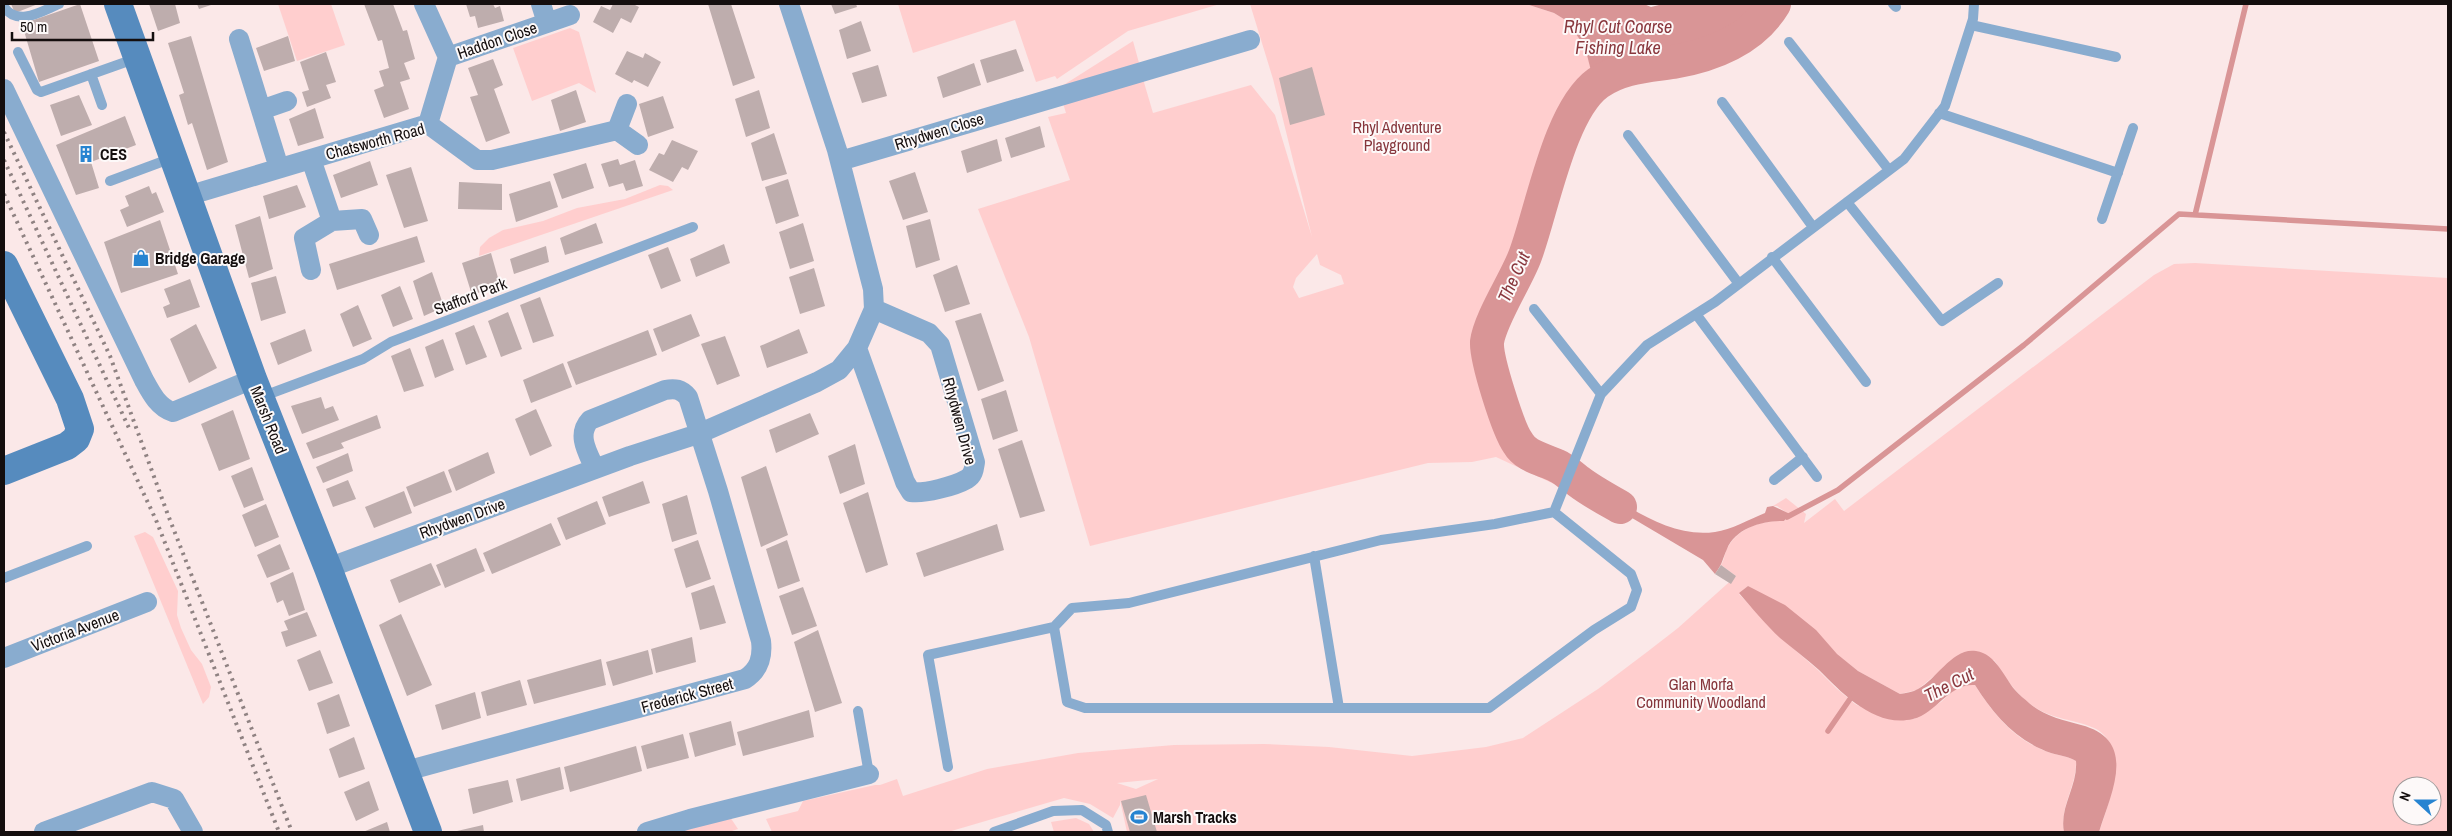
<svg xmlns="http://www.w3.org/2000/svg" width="2452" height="836" font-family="'Archivo Narrow',sans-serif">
	<rect width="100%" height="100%" fill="#fbe8e8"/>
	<path fill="#ffcece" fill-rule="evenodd" d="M278,4H331L345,45L297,61Z
		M898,4H1220L1128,31L1057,79L1055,76L1036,82L1015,20L913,53Z
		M1250,4H1526L1554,13L1567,21L1586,47L1591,71L1587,86L1574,102L1552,144L1518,249L1484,325L1480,350L1507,438L1525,458L1559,474L1554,484L1496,457L1472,462L1428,463L1090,546L1029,337L978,209L1070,180L1048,117L1066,113L1062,100L1143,79L1153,113L1251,85L1275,115L1312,237L1273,79ZM1317,254L1320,265L1341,275L1344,284L1299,298L1293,287L1296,278Z
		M570,28L579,32L596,93L579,83L532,101L513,48Z
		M1133,41L1139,63L1062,86Z
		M660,185L668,186L673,190L479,256L480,247L489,238L503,230L543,221L577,208L625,199Z
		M2195,263L2448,278V832H2099C2109,804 2130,745 2094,728C2074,719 2053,720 2033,706C2016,695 2005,676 1994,660L1934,676L1917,690L1900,694L1858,671L1748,586L1739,594L1780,637L1818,670L1836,688L1855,704L1882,717L1914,719L1941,702L1955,689L1968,685H1975C1994,715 2016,742 2051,753C2061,756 2067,756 2076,761C2077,786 2059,807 2064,832H1127L1120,800V805L1113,818L1090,804L1064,798L948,832H772L766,819L798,811L803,801L875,785H880L897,779L903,796L987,769L1078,753L1174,745L1264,744L1329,747L1412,756L1486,747L1523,738L1598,689L1647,652L1678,628L1736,576L1721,565C1725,559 1724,553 1728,547C1739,527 1763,520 1784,521L1790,515L1777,506H1773L1786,498L1806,514L1804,523L1835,499L1844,511L2154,275L2174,264ZM1158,779L1136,789L1117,783ZM2402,786H2432V816H2402Z
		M145,532L153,537L178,591L177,615L181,628L191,650L202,664L211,687L209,697L203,704L134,536Z
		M730,817L738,829L729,832H676Z
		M1076,818L1089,824L1094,832H1054L1051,822Z"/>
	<path fill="#d99596" d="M1526,4H1644L1651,7L1663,4H1774C1753,39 1711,57 1671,62C1646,65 1614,66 1595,85C1590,90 1587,96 1583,101L1591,71L1585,47L1567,21L1554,13Z
		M1582,478C1622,501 1666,539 1715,532C1731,530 1750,519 1765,513L1767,507L1773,506L1790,514L1784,521C1764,520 1735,528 1727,549C1722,560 1723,563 1715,574L1703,560L1578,486Z
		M1748,586L1785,605L1816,630L1837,654L1858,671L1900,694C1906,693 1913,692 1918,689C1937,679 1953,647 1976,651C1996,654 2004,677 2015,690C2019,695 2025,699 2029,703C2044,716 2063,720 2081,725C2139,740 2111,793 2099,832H2064C2059,807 2078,786 2076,761C2067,756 2061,756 2051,753C2016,741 1994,715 1975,685C1949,683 1937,713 1913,719C1875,728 1843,694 1819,670C1807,659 1793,649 1780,638C1766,625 1752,608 1739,593Z"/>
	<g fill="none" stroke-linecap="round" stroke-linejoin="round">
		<path stroke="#d99596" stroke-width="5.5" d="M2195,215L2246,4
			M1787,517L1838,490L2024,345L2179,214L2448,229
			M1828,731L1850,699"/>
		<path stroke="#d99596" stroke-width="34" d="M1620,507C1606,499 1591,491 1578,481C1571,476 1564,469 1557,466C1543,459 1526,457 1518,443C1508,429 1486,359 1487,342C1490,319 1516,280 1525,256C1542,211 1559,111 1598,83C1621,67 1646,66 1673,62C1713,55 1753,39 1774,4"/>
	</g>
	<path fill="#beadad" d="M11,4H38L15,13Z
		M80,4L99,61L39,82L22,24Z
		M149,4H175L180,23L158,31Z
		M197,4H214L199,9Z
		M364,4H393L403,31L407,30L415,59L404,63L410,79L400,82L409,109L384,118L374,90L384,86L379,71L389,68L382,40L378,41Z
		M466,4H493L495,8L500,6L504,21L478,28L475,16L470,17Z
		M613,4H633L639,7L631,23L621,18L613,33L593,22L601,6L610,10Z
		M708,4H731L755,78L733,86Z
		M831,4H856L857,7L835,14Z
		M861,21L871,51L847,59L839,30Z
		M191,36L228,162L207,170L192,123L188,125L179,95L184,93L168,43Z
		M288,36L295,61L264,71L256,48Z
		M1016,49L1024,71L987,83L980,60Z
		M627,51L643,58L645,53L661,62L648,87L634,80L632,83L615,74Z
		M326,52L336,82L326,85L331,98L307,107L302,92L309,90L300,62Z
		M493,59L503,85L494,89L510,133L486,142L470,97L478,95L468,68Z
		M974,63L981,85L943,98L937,77Z
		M878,65L887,96L862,103L852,73Z
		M1312,67L1325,115L1290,125L1279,78Z
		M576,90L586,122L560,131L551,100Z
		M759,90L770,128L746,137L735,99Z
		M79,95L92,125L61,136L50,105Z
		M663,96L674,128L648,137L639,104Z
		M315,108L324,138L298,146L289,119Z
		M125,116L136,145L91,162L99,188L76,195L56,145Z
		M1040,126L1045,147L1011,158L1005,138Z
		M774,133L787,174L762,181L751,143Z
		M997,139L1002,161L967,173L961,151Z
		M672,140L698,151L688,170L682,167L673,182L649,170L659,153L664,155Z
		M618,159L620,165L635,160L643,186L626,191L623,183L609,187L601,164Z
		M370,161L378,185L341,198L333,175Z
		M586,163L594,188L562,199L553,174Z
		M411,167L428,221L404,228L386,175Z
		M915,172L928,212L903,220L889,181Z
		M788,179L799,216L776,224L765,187Z
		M550,181L558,207L516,222L509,194Z
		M459,182L502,184V210L458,209Z
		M297,185L306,207L269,219L263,196Z
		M149,186L152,194L156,192L164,212L127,227L120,210L129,206L125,196Z
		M260,216L273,269L249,278L235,225Z
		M930,219L940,260L916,268L906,226Z
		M160,220L178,274L121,293L104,242Z
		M596,223L603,243L565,255L560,238Z
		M803,223L814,261L790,269L779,232Z
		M417,236L425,262L337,290L329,264Z
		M724,244L730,263L696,277L690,259Z
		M546,246L549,262L514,274L510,259Z
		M668,247L681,281L661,289L648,255Z
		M491,253L500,285L472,295L462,263Z
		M957,265L970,304L945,312L933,275Z
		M814,268L825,306L800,314L789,277Z
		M432,272L444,307L424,316L413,281Z
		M276,276L286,313L261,321L251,283Z
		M190,279L200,307L167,318L163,307L170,304L164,289Z
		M400,286L413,319L393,327L381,295Z
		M540,297L554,336L533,343L520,305Z
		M358,305L372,339L353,347L340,314Z
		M508,312L522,349L501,357L488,321Z
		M981,313L1004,381L978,391L955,321Z
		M691,314L700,336L662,352L653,329Z
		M196,324L217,368L189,383L170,339Z
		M474,325L487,357L466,365L455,333Z
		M305,329L312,351L278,365L270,343Z
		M799,329L808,353L767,368L760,346Z
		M648,330L657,355L576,385L567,362Z
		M725,336L740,376L717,385L701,344Z
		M443,339L454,370L435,378L425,347Z
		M410,348L424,386L404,392L391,356Z
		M563,363L572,387L531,403L523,380Z
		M1006,390L1018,431L993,440L981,399Z
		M321,397L325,409L333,406L339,420L302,434L291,406Z
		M536,409L552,446L530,456L515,419Z
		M233,410L250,459L219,471L201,424Z
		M810,413L819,434L776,453L769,430Z
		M377,415L381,428L341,443L344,448L313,459L306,443Z
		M1022,440L1045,511L1020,518L998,449Z
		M855,444L865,484L840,494L828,456Z
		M488,452L495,473L456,491L448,470Z
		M348,453L353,471L323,483L316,467Z
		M766,466L788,535L761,547L741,477Z
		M252,467L264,500L244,508L231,476Z
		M444,471L452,492L414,507L406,487Z
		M348,480L356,499L333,507L326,489Z
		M643,481L650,503L609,517L602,497Z
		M404,491L412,513L374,528L365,507Z
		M868,492L888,565L866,573L843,503Z
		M687,495L697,534L672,542L662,504Z
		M597,501L606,524L566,540L557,518Z
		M266,504L279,537L255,547L242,515Z
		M551,523L561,545L492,574L483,553Z
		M997,524L1004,550L924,577L916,553Z
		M698,540L711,579L686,588L674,549Z
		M787,540L800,581L778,589L766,549Z
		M280,544L290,569L267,578L257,555Z
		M476,548L485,571L445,588L436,565Z
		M431,563L441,585L399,603L390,580Z
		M1721,565L1736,576L1731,584L1715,574Z
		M293,572L305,610L289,616L283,600L277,603L270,583Z
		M714,585L726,623L700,630L691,593Z
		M803,587L817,626L792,635L779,596Z
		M307,612L317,636L286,647L281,632L288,630L284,621Z
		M401,614L432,685L407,696L379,625Z
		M818,630L842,703L815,712L794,642Z
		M692,637L696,662L656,673L651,649Z
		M320,650L333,683L309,691L297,660Z
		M648,650L653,674L613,686L606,662Z
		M601,659L606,685L534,704L527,680Z
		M520,680L527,705L487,716L481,692Z
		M475,692L481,718L442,730L435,705Z
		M339,694L350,726L327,734L317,703Z
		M809,710L814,737L743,756L737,732Z
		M731,721L736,745L695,757L689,733Z
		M683,734L689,758L647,769L641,746Z
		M354,737L365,769L339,778L329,749Z
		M636,746L642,771L570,792L564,767Z
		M560,767L564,789L521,801L516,779Z
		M508,780L513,802L473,814L468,789Z
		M369,781L379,810L356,821L344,792Z
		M1146,795L1157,832H1130L1121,801Z
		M387,822L390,832H363Z
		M483,825L484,832L457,831Z"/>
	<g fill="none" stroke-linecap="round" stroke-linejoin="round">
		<path stroke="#89accf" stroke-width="10" d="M1893,4L1896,7
			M4,7C18,27 42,11 59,4
			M1971,25L2116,57
			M1789,42L1889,170
			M18,52L37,90L41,92L137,58
			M91,74L102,105
			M1722,102L1813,227
			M1939,113L2118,173
			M1628,135L1739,284
			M110,181L172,158
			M1847,202L1942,321L1998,283
			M2102,219L2133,128
			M1772,257L1866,382
			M1534,309L1601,394
			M1696,314L1817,477
			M261,397L363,359L391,342L693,227
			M1774,480L1803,457
			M1554,512L1631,574L1637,590L1631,607L1594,630L1489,708H1085L1067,702L1054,627L1072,608L1129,603L1381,540L1495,524L1554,512L1601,394L1647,345L1715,302L1904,159L1945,106L1973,19L1974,4
			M1314,556L1339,708
			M4,578L87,546
			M858,711L869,774
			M948,767L928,655L1054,627
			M994,832L1053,811L1082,810L1106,825L1108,832"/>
		<path stroke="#89accf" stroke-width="20" d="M424,4L448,57L428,124
			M541,4L547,23
			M239,39L279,168
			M448,57L570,15
			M4,89L144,380C151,393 158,407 173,412L253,379
			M261,110L287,101
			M617,130L638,145
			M311,159L332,221L304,238L311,270
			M840,161L1250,40
			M187,196L428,124L477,160H492L617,130L627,104
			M332,221L362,219L369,235
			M857,348L905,482L911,492C924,494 955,486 967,479C974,475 974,468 975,462L940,345L929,333L874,309
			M328,568L630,456L698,434L817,382L839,370L857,348L874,309L873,289L837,150L789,4
			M4,658L147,602
			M406,771L745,679C759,670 763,658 761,641L718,491L688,397C681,389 675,388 665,390L590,420C576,435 588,453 595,469
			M44,832L152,792L174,799L193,832
			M647,832L690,819L869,774"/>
		<path stroke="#568bbe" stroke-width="28" d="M118,4L253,379L328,568L428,832
			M4,265L70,399L80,429L76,439L67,446L4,471"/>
		<path stroke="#8f8282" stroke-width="4" stroke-dasharray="2.5 5" stroke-linecap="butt" d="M4,132L110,356L168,515L292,832
			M4,160L129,428
			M4,194L156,520L279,832"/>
	</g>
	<defs>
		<g id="building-bare" transform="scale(1.35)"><path d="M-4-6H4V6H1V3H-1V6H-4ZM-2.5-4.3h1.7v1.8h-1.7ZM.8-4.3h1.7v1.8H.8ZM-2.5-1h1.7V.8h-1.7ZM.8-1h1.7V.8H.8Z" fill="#2784d1" stroke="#fdf9f9" stroke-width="2.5" paint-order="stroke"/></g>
		<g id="shop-bare" transform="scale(1.35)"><path d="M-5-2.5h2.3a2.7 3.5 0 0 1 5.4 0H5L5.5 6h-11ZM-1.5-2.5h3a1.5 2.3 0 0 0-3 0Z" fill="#2784d1" stroke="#fdf9f9" stroke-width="2.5" paint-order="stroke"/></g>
		<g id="stadium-bare" transform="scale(1.35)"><path d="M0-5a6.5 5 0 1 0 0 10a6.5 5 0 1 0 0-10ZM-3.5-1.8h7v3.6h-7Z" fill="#2784d1" stroke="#fdf9f9" stroke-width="2.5" paint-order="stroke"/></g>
	</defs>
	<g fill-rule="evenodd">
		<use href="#building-bare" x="86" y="154"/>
		<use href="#shop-bare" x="141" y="258"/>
		<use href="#stadium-bare" x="1139" y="817"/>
	</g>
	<g text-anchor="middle" stroke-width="4" stroke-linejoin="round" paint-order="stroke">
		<g font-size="16" fill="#140e0e" stroke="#fdf9f9">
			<text transform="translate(497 40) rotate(-19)" y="6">Haddon Close</text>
			<text transform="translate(939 131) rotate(-17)" y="6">Rhydwen Close</text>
			<text transform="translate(375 141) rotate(-15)" y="6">Chatsworth Road</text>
			<text transform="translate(470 296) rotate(-21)" y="6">Stafford Park</text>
			<text transform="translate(269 420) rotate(68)" y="6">Marsh Road</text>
			<text transform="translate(960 421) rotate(75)" y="6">Rhydwen Drive</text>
			<text transform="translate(462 518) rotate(-20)" y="6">Rhydwen Drive</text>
			<text transform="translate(75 630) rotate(-21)" y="6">Victoria Avenue</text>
			<text transform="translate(687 695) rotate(-15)" y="6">Frederick Street</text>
		</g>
		<g font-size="16" fill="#86353b" stroke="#fdf9f9">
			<text x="1397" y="133">Rhyl Adventure<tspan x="1397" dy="18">Playground</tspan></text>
			<text x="1701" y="690">Glan Morfa<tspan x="1701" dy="18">Community Woodland</tspan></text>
		</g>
		<g font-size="16" font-weight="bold" fill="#140e0e" stroke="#fdf9f9" text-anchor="start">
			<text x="100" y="160">CES</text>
			<text x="155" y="264">Bridge Garage</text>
			<text x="1153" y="823">Marsh Tracks</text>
		</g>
		<g font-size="18" font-style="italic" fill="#89373d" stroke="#fdf9f9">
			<text x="1618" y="33">Rhyl Cut Coarse<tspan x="1618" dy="21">Fishing Lake</tspan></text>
			<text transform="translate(1514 277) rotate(-66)" y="6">The Cut</text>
			<text transform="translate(1949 685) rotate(-27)" y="6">The Cut</text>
		</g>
	</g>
	<rect width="2452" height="836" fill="none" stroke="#140e0e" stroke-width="10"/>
	<g transform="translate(2417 801) rotate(291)"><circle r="24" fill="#fdf9f9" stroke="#a09b9b"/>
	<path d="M0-4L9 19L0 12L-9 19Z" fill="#2784d1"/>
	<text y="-8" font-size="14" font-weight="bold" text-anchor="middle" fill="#140e0e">N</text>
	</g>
	<path d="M12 32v8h141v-8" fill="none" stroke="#140e0e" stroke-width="2.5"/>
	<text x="20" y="32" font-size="15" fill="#140e0e" stroke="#fdf9f9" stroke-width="4" paint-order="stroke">50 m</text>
</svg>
